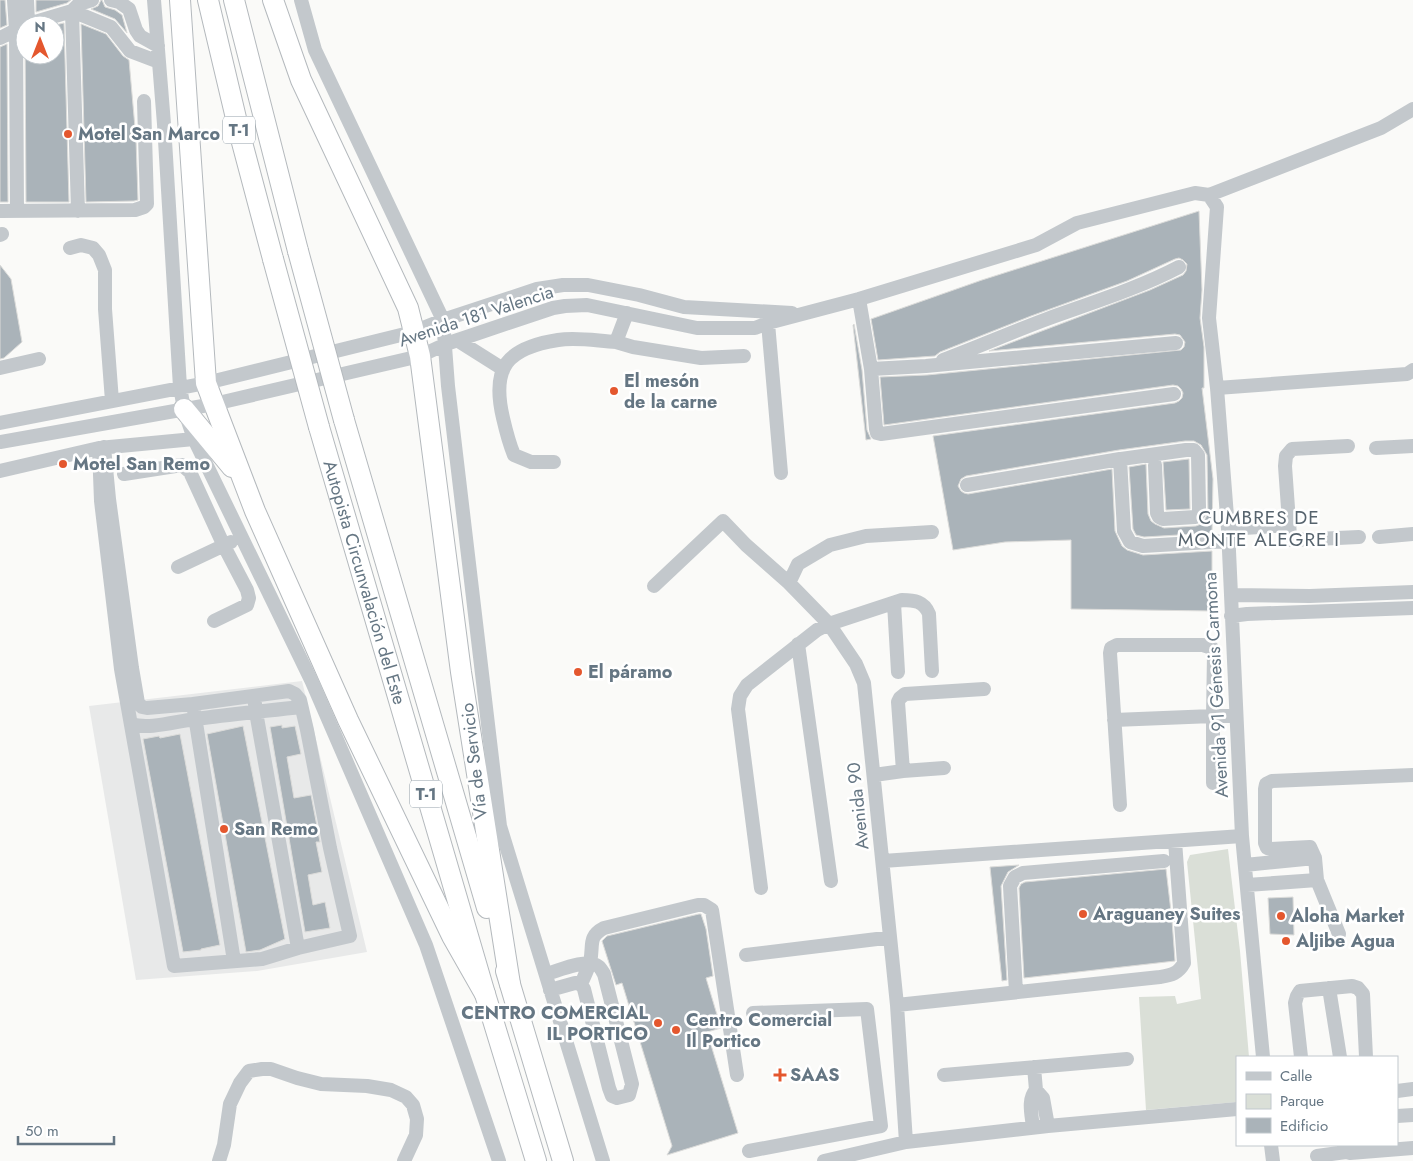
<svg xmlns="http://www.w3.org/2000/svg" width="1413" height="1161" font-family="Jost,sans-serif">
	<rect width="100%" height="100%" fill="#fafaf8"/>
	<path fill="#e8e9e9" d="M302,681L367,952L257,971L136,980L89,706Z"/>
	<path fill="#dadfd7" d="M1228,849L1240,951L1249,1057H1237V1102L1146,1110L1139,997L1175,996L1177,1004L1201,999L1187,862L1190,855Z"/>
	<path fill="#aab3b9" stroke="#dcdcda" d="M0,0H5L7,25L0,28Z
		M36,0H71L67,3L36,12Z
		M101,0H102L105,7L115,10L122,15L127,33L115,19L91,9L98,6Z
		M64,23L69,202H26L25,35V55H55V25Z
		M81,24L106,34L123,56L129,60L136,139L138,200L134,201L86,202Z
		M7,44L8,202H0V47Z
		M1199,211L1202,290L1200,318L1204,347V388H1202L1213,479L1212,533L1144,537L1136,535L1133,529L1129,467L1146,464L1148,514L1151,521L1155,524L1164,528L1196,526L1201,524L1205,519L1208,513L1207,455L1201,445L1194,441H1185L1119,450L966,476L961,479L958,486L961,491L964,493L968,494L1112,469L1115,531L1122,546L1127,550L1143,555L1212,551V611L1071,609V540L1005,542L953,550L933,436L1175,403L1179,401L1182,398L1183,393L1181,389L1178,386L1173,385L884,425L880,377L927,375L1181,350L1184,347L1185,342L1180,335L1175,334L989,351L1150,290L1183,275L1186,271L1187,264L1183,260L1179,258L1175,259L1127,281L1031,316L940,352L935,356L878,360L871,319L982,280Z
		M0,265L11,279L22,342L4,358L0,359Z
		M854,324L862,370L867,430L871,439L866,440L853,325Z
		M1189,459L1190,509L1166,510L1163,462Z
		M282,725V728L295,726L301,754L287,757L294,798L311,795L320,842H316L322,872L308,875L313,905L325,902L330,928L305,932L270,727Z
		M243,726L285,939L260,950L246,952L207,734Z
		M180,734L220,945L201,949V950L183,952L143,739L159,736L160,738Z
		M1019,865L1008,872L1001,886L1007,980L1002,981L990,867Z
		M1166,869L1172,920L1175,961L1024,978L1019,888L1021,884L1025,882Z
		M1293,897L1294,935L1270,934L1268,898Z
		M699,914H701L706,929L713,976L706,978L721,1028L707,1032L738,1133L667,1155L672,1146L622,983L616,985L602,941L607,936Z"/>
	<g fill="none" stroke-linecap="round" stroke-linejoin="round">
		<g stroke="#b4b9bd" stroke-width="22">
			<g id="highway">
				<path d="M180,0L206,383L255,511L348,720L452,936L485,994"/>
				<path d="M208,0L240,135L273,259"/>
				<path d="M234,0L298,251"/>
				<path d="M273,0L301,80L408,308L420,356L461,672L510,984"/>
				<path d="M184,409L232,467"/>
				<path d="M344,420L487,908"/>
				<path id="s1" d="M319,427L485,994L536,1161"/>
				<path d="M506,971L563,1161"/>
			</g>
		</g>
		<path stroke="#c3c8cc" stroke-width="14" d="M14,0L16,30L17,211
			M27,0L28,23
			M111,0L119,2L129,9L136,30L140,36L158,46
			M154,0L164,124L180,387L184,409L194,439L312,682L426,945L499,1161
			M301,0L315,50L443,320L448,386L500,826L603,1161
			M72,11L78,211
			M72,11L111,27L130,51L159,62
			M25,25L72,11L79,4L92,0
			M0,38L22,27
			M1209,195L1217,207L1209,318L1217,388L1228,529L1242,836L1263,1057
			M0,211L135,210L144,207L147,204L144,101
			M0,235L2,234
			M70,248L81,245L93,248L99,255L105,270V309L112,401
			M859,299L871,369L926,366L1176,343
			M768,323L781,473
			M457,340L503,369
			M616,342L633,347L701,358L744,356
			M943,360C978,347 1012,332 1047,319C1091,303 1137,289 1179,267
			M0,368L39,359
			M871,369L876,429L877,433L881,434L1174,394
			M1217,388L1407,374L1413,370
			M0,423L206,383L413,332L443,320L537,289L563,285H588L639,295L684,307L792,313
			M0,442L214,404L420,356L446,344L553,308L565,306L587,305L697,328H755L768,323L859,299L1036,245L1077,223L1195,193L1209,195L1381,128L1413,109
			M1348,446L1292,449L1286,456L1285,466L1290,536L1291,540H1295L1359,537
			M99,448L101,501L121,669L174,966L262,959L298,948L350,936L330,848L307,730L300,700L295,694L289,691L193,704L147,708L142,707L138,703L132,668L109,499L104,447
			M1376,448L1413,446
			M1121,459L1186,450H1194L1198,455L1199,508V513L1195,517L1163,519L1159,517L1157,513L1155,465
			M554,462H531L514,455C509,443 506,431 503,418C491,367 507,348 558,340C577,337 597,341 616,342L627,313
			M0,471L99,448L194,439
			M124,474L182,465L190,472L224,546L247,590L249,598L247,605L214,621
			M967,485L1120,459L1124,531L1130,542L1143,546L1228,541
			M1228,529L1290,525
			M1379,537L1413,534
			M178,567L231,542
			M789,583L798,564L830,545L866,536L932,532
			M654,586L723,521L746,545L789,583L829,624L856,664L864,683L897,1005L906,1142
			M1231,595L1310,596L1413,592
			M894,603L898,672
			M1231,616L1247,614L1413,608
			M798,644L831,881
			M254,696L256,712L298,948
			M193,704L234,961
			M1114,720L1213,716H1236
			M131,724C149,730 177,721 196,719C231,714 266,711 301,707
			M903,771L944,768
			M874,775L903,771L898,702L900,698L905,694L984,689
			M1120,805L1110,653L1111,648L1117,645H1203L1212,648L1214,654L1213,716V783
			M883,861L1242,836
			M1245,865L1315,858
			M1247,885L1317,880
			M761,888L738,709L740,696L747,685L817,630L829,624L902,600C914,600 924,601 929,614L932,671
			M1339,934L1317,880L1315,858L1310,847L1271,849L1267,848L1265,843V789L1266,784L1272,781L1413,775
			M746,955L877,939H890
			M546,974C558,971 585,959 596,965C600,966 602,971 604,974L632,1084L629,1095L617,1098L612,1096L609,1088L584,989L581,984L575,983L550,990
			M581,984C584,977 588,969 590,962C594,946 587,937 604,928L698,905H704L712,910L737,1075
			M1329,988L1340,1057
			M1016,992L1010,886L1015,877L1023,873L1164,861
			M897,1005L1160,977C1171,975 1178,974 1184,963L1175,841
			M1301,1057L1295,1003L1297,996L1300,991L1352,986L1358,988L1363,994L1366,1057
			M1034,1067L1036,1090L1043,1098L1048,1126
			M944,1075L1127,1059
			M1397,1091L1413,1089
			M1397,1116L1413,1115
			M1033,1128C1032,1115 1027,1100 1036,1090
			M1271,1145L1273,1161
			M1344,1145L1346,1152L1350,1153L1413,1148
			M749,1151L881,1126L867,1009L753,1013
			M1317,1156L1346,1152
			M219,1161L224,1145L230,1104L240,1083L249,1071L262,1069H271L297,1078L321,1084L367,1086L391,1090L406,1097L413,1105L417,1119L416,1135L404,1161
			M824,1161L906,1142L1048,1126L1237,1109"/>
		<use href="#highway" stroke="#fff" stroke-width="20"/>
		<g stroke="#b4b9bd" stroke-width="22" stroke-linecap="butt">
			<path id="highway-bridge" d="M298,251L344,420
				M273,259L319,427"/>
		</g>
		<use href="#highway-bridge" stroke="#fff" stroke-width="20"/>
	</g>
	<g fill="#e4572e" stroke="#fff" stroke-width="2">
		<circle cx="68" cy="134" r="5"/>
		<circle cx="614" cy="391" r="5"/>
		<circle cx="63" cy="464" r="5"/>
		<circle cx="578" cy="672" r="5"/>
		<circle cx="224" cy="829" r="5"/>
		<circle cx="1083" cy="914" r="5"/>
		<circle cx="1281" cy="916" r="5"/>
		<circle cx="1286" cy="941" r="5"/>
		<circle cx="658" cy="1023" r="5"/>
		<circle cx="676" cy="1030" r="5"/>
		<path d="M777.5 1067.5h5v5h5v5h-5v5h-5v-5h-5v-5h5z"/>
	</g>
	<g text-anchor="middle" stroke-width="5" stroke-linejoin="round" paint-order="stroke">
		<g fill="#fff" stroke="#939fa8" stroke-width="1">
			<rect x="223" y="116.5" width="32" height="27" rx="4"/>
			<rect x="410" y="780.5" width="32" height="27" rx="4"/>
		</g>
		<g font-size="16" font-weight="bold" fill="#657683">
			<text x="239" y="136">T-1</text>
			<text x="426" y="800">T-1</text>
		</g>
		<g font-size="18" font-weight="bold" fill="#657683" stroke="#fff" text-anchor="start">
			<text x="78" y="140">Motel San Marco</text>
			<text x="624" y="387">El mesón<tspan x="624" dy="21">de la carne</tspan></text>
			<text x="73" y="470">Motel San Remo</text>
			<text x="588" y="678">El páramo</text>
			<text x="234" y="835">San Remo</text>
			<text x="1093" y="920">Araguaney Suites</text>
			<text x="1291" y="922">Aloha Market</text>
			<text x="1296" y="947">Aljibe Agua</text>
			<text x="648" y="1019" text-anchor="end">CENTRO COMERCIAL<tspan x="648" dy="21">IL PORTICO</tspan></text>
			<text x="686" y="1026">Centro Comercial<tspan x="686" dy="21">Il Portico</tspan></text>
			<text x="790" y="1081">SAAS</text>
		</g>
		<g font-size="18" fill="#657683" stroke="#fff">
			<text transform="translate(476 316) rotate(-18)" y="6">Avenida 181 Valencia</text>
			<text dy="6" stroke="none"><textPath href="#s1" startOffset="162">Autopista Circunvalación del Este</textPath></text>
			<text transform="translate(1216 685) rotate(-93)" y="6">Avenida 91 Génesis Carmona</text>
			<text transform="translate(474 761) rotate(-97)" y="6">Vía de Servicio</text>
			<text transform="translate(858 806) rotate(-96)" y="6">Avenida 90</text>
		</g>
		<g font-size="19" letter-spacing="1" fill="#57646e" stroke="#fff">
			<text x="1259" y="524">CUMBRES DE<tspan x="1259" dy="22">MONTE ALEGRE I</tspan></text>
		</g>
	</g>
	<rect x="1236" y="1056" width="162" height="90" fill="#ffffff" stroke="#c1c8cd"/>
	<rect x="1246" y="1072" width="25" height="8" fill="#c3c8cc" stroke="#c1c8cd"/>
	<text x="1280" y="1081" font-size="15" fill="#657683">Calle</text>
	<rect x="1246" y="1094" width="25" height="15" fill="#dadfd7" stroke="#c1c8cd"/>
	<text x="1280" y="1106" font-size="15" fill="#657683">Parque</text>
	<rect x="1246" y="1118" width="25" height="15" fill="#aab3b9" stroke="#c1c8cd"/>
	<text x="1280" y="1131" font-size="15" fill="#657683">Edificio</text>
	<g transform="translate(40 40)"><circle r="24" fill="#ffffff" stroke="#c1c8cd"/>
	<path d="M0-4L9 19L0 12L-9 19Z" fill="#e4572e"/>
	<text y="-8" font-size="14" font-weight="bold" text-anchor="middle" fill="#657683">N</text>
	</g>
	<path d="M18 1136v8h96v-8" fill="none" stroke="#657683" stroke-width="2.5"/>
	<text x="25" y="1136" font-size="15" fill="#657683" stroke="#ffffff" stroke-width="4" paint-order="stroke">50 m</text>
</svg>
